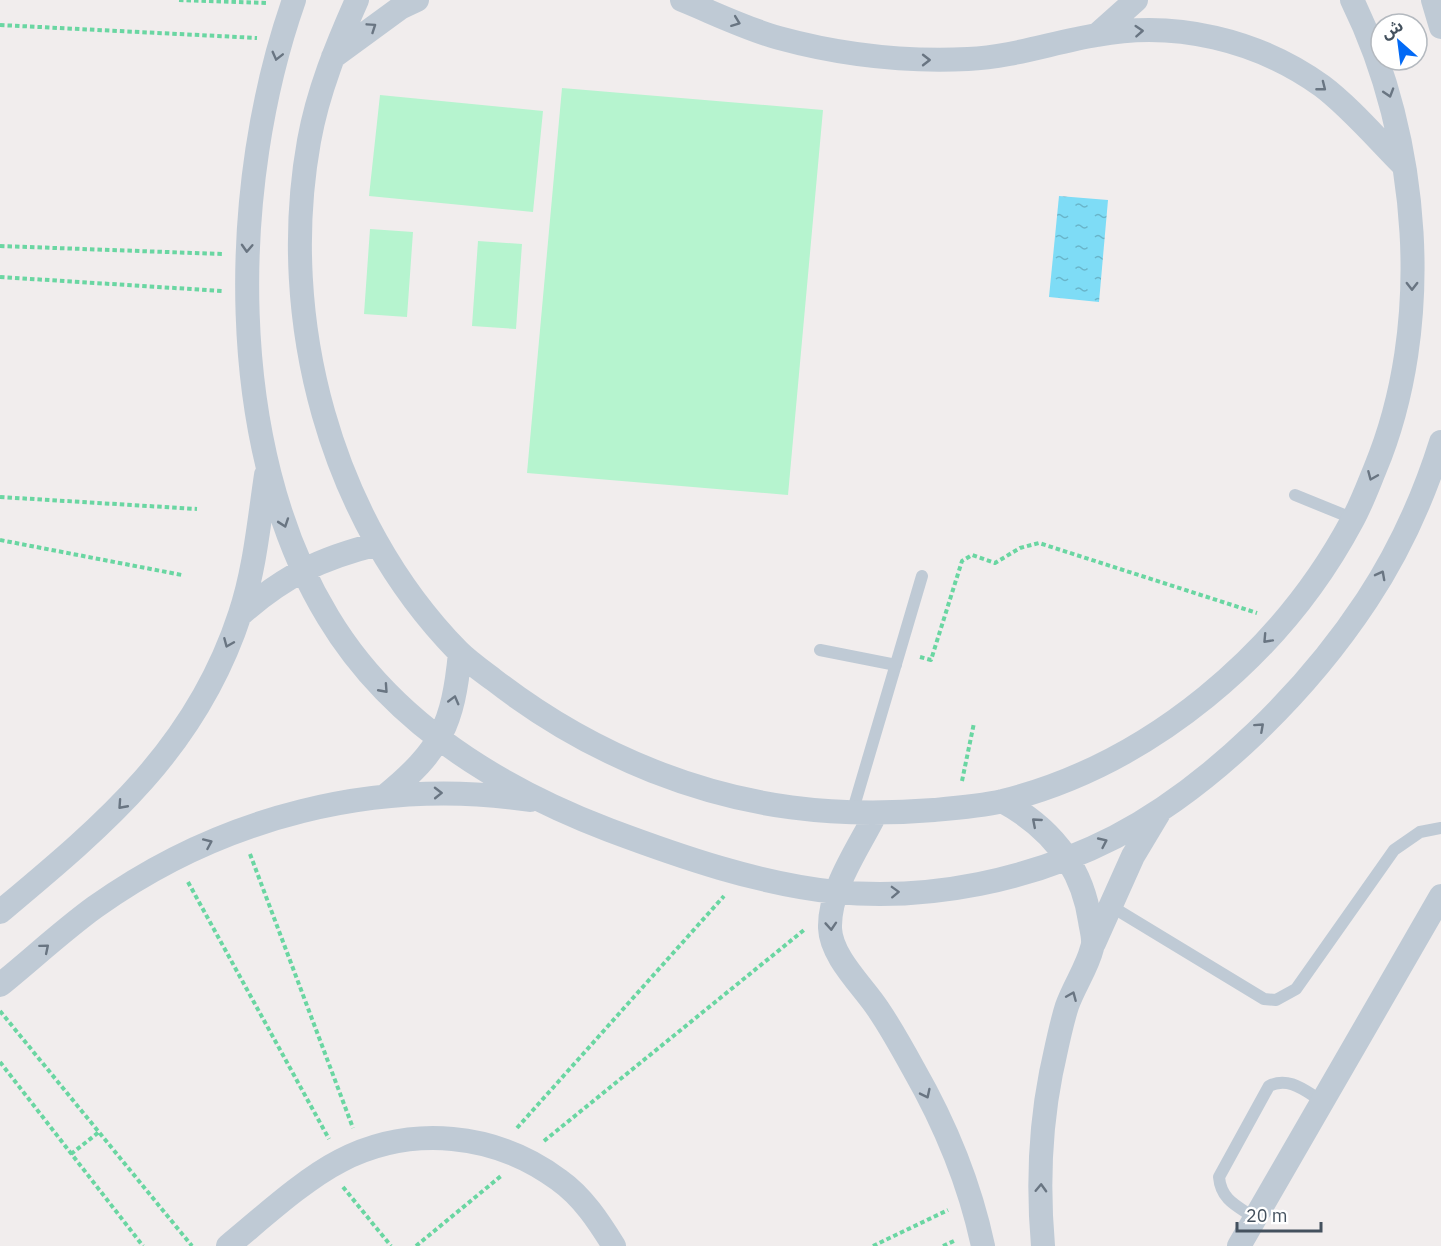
<svg xmlns="http://www.w3.org/2000/svg" width="1441" height="1246" font-family="'IBM Plex Sans','Noto Sans Arabic',sans-serif">
	<defs>
		<pattern id="water-ripples" width="26" height="14" patternUnits="userSpaceOnUse" patternTransform="scale(1.5)"><rect width="26" height="14" fill="#7edcf6"/><path d="M2 4q2-2 4 0t4 0M15 11q2-2 4 0t4 0" fill="none" stroke="#69b5ca"/></pattern>
	</defs>
	<rect width="100%" height="100%" fill="#f1eded"/>
	<path fill="#b6f4cf" d="M562,88L823,110L788,495L527,473Z
		M380,95L543,111L533,212L369,196Z
		M370,229L413,232L407,317L364,314Z
		M478,241L522,244L516,329L472,326Z"/>
	<path fill="url(#water-ripples)" d="M1059,196L1108,200L1099,302L1049,297Z"/>
	<g fill="none" stroke-linecap="round" stroke-linejoin="round">
		<path stroke="#6ad6a2" stroke-width="4" stroke-dasharray="4.5 3" stroke-linecap="butt" d="M179,0L268,3
			M0,25L257,38
			M0,246L222,254
			M0,277L222,291
			M0,497L197,509
			M0,540L182,575
			M920,657L931,660L962,561L972,555L995,563L1020,548L1039,543L1257,613
			M962,781L974,723
			M250,854L353,1128
			M188,882L329,1139
			M0,1011L192,1246
			M0,1062L143,1246
			M517,1128L724,896
			M544,1141L804,930
			M71,1154L99,1132
			M343,1187L391,1246
			M416,1246L501,1176
			M873,1246L948,1210
			M943,1246L956,1240"/>
		<path stroke="#bfcad5" stroke-width="12" d="M1295,495L1354,519
			M820,650L896,665
			M852,813L922,576
			M1109,905L1264,999L1276,1000L1296,989L1394,850L1420,832L1441,828
			M1255,1218C1237,1206 1221,1200 1219,1177L1269,1086C1289,1076 1305,1091 1322,1101"/>
		<path stroke="#bfcad5" stroke-width="24" d="M294,0C229,185 224,446 328,617C391,722 497,787 609,830C681,857 759,884 836,892C930,901 1031,880 1115,837C1212,786 1307,691 1367,600C1398,553 1424,496 1441,442
			M357,0C337,45 318,91 309,141C277,319 330,520 458,651C469,662 482,671 494,680C543,718 595,748 653,771C747,808 834,818 934,810C957,808 981,806 1003,801C1150,764 1281,654 1352,521C1361,505 1368,486 1375,469C1435,325 1420,138 1352,0
			M682,0C714,13 746,29 779,38C841,55 904,62 968,59C1013,57 1054,42 1097,35C1175,20 1258,40 1322,86C1350,107 1378,140 1403,165
			M1433,0L1441,27
			M1098,34L1136,0
			M333,57L400,8L417,0
			M240,615C284,576 321,558 378,544
			M385,796C441,750 453,725 460,653
			M1002,801C1050,827 1082,865 1090,921C1091,929 1095,940 1092,948C1087,968 1074,986 1067,1006C1060,1028 1056,1051 1051,1073C1040,1129 1038,1189 1043,1246
			M875,815C858,849 829,889 830,928C831,957 863,986 878,1009C891,1028 902,1048 913,1068C944,1122 970,1185 983,1246
			M0,912C104,825 196,749 240,614C255,569 259,521 266,475
			M1094,943L1133,856L1160,811
			M0,985C31,960 62,931 95,907C221,817 376,777 530,800
			M228,1246C261,1219 303,1180 340,1161C411,1124 496,1133 559,1180C583,1197 599,1222 614,1246
			M1239,1246L1441,896"/>
	</g>
	<defs><path id="oneway-chevron" d="M-2-3.5L2.5 0L-2 3.5" fill="none" stroke-width="1.6" stroke-linecap="round" stroke-linejoin="round" transform="scale(1.5)"/></defs>
	<g stroke="#697582">
		<use href="#oneway-chevron" transform="translate(736 22) rotate(21)"/>
		<use href="#oneway-chevron" transform="translate(372 27) rotate(-34)"/>
		<use href="#oneway-chevron" transform="translate(1139 31) rotate(-4)"/>
		<use href="#oneway-chevron" transform="translate(277 56) rotate(104)"/>
		<use href="#oneway-chevron" transform="translate(926 60)"/>
		<use href="#oneway-chevron" transform="translate(1322 87) rotate(38)"/>
		<use href="#oneway-chevron" transform="translate(1389 93) rotate(73)"/>
		<use href="#oneway-chevron" transform="translate(247 248) rotate(93)"/>
		<use href="#oneway-chevron" transform="translate(1412 286) rotate(90)"/>
		<use href="#oneway-chevron" transform="translate(1372 476) rotate(113)"/>
		<use href="#oneway-chevron" transform="translate(284 523) rotate(71)"/>
		<use href="#oneway-chevron" transform="translate(1381 575) rotate(-62)"/>
		<use href="#oneway-chevron" transform="translate(1267 639) rotate(133)"/>
		<use href="#oneway-chevron" transform="translate(228 643) rotate(113)"/>
		<use href="#oneway-chevron" transform="translate(384 689) rotate(48)"/>
		<use href="#oneway-chevron" transform="translate(454 700) rotate(-75)"/>
		<use href="#oneway-chevron" transform="translate(1260 727) rotate(-42)"/>
		<use href="#oneway-chevron" transform="translate(438 793) rotate(-1)"/>
		<use href="#oneway-chevron" transform="translate(122 805) rotate(132)"/>
		<use href="#oneway-chevron" transform="translate(1036 822) rotate(-139)"/>
		<use href="#oneway-chevron" transform="translate(1103 842) rotate(-25)"/>
		<use href="#oneway-chevron" transform="translate(208 843) rotate(-24)"/>
		<use href="#oneway-chevron" transform="translate(895 892) rotate(-2)"/>
		<use href="#oneway-chevron" transform="translate(831 926) rotate(86)"/>
		<use href="#oneway-chevron" transform="translate(45 948) rotate(-40)"/>
		<use href="#oneway-chevron" transform="translate(1072 996) rotate(-67)"/>
		<use href="#oneway-chevron" transform="translate(926 1094) rotate(64)"/>
		<use href="#oneway-chevron" transform="translate(1041 1188) rotate(-88)"/>
	</g>
	<g transform="translate(1399 42) rotate(332)"><circle r="28" fill="#ffffff" stroke="#b4b9bf" stroke-width="1.5"/>
	<path d="M0-4.5L10 22L0 15L-10 22Z" fill="#036af5"/>
	<text y="-9" font-size="16" font-weight="bold" text-anchor="middle" fill="#44515e">ش</text>
	</g>
	<path d="M1237 1222v9h84v-9" fill="none" stroke="#44515e" stroke-width="3"/>
	<text x="1246" y="1222" font-size="18" fill="#44515e" stroke="#ffffff" stroke-width="4.5" paint-order="stroke">20 m</text>
</svg>
